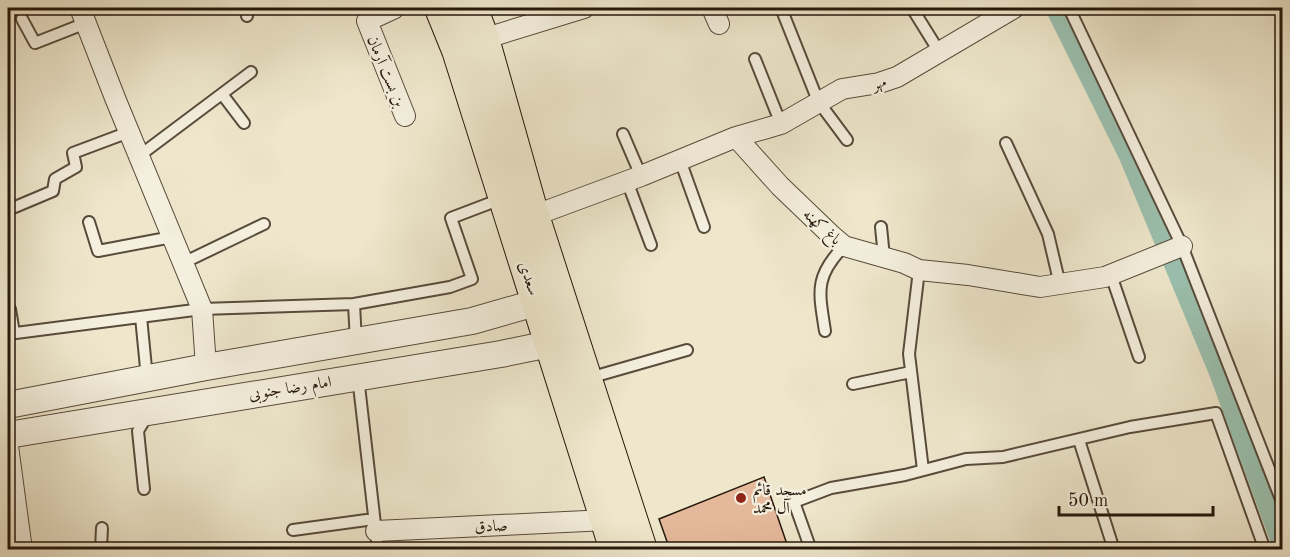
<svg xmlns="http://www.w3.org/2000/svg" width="1290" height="557" font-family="'Old Standard TT',Amiri,serif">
	<rect width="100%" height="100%" fill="#eee7cc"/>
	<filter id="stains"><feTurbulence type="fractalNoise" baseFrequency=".00333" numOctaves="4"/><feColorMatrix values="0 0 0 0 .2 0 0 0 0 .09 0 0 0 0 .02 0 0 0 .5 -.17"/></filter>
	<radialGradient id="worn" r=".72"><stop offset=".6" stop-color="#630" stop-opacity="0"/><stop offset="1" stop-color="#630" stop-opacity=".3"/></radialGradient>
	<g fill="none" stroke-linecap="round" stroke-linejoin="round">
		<path stroke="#9bc1b0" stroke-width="21" d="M1056,8L1129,155L1219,371L1282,543"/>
	</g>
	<path fill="#e4b89a" stroke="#26170b" stroke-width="1.5" d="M764,477L789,550H670L659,519Z"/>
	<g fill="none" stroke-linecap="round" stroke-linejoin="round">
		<g stroke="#584b3b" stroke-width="14">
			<path id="service" d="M245,8L247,16
				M781,8L818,101L847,140
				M912,8L940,53
				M1069,8L1182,246L1282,502
				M22,19L35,43L86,23
				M755,59L781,124
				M222,94L244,123
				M623,134L641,176
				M1006,143L1048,234L1060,285
				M139,156L251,72
				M680,160L704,227
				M627,181L651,245
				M15,207L53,191L55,179L76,167L73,153L129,132
				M89,222L98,251L172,237
				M881,227L884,257
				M183,263L264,224
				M919,270L909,354L923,470
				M1111,275L1139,357
				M354,304L356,342
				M8,309H10L14,333
				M141,317L147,378
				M825,331C819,292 814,277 844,246
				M8,334L202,309L354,304L450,287L472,279L451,218L501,199
				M358,377L378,550
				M589,378L687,350
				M853,384L911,372
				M1079,440L1114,550
				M144,489L138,431L147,416
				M293,530L374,519
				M97,550L101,549L102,528
				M811,550L794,502L831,488L905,475L966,459L1003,457L1130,427L1216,413L1265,550"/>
		</g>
		<g stroke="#584b3b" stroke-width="22">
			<path id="minor" d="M80,8L115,98L202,309L206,367
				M395,8L367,21L405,116
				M712,8L719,24
				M483,39L584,8
				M736,137L780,186L830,234L844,246L904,263L919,270L968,275L1040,287L1105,277L1182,246
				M533,216L641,176L736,137L781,124L842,89L879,83L897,77L1014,8
				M8,446L22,550
				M376,531L607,520"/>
		</g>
		<g stroke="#584b3b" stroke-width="28">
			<path id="tertiary" d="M8,405L206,367L472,321L556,297
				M8,435L501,354L569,340"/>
		</g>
		<g stroke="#26170b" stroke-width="34">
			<path id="primary" d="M441,8L458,50L616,550
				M471,8L483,39L533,216L641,550"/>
		</g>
		<use href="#service" stroke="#f4efde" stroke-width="10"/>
		<use href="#minor" stroke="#f4efde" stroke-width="20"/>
		<use href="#tertiary" stroke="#f4efde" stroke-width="26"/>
		<use href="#primary" stroke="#eee7cc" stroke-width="32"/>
	</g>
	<circle fill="#8f2418" stroke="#f4efde" stroke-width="2" cx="741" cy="498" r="6"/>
	<g text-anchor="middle" stroke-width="4.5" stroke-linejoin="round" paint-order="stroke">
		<g font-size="16" fill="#26170b" stroke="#f4efde">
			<text transform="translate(387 71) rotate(68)" y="6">بن بست آرمان</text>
			<text transform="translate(879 82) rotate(-14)" y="6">مهر</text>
			<text transform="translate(823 226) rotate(42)" y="6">باغ کهنه</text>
			<text transform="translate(530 278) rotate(71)" y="6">سعدی</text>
			<text transform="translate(290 387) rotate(-9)" y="6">امام رضا جنوبی</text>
			<text transform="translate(491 525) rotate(-3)" y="6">صادق</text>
		</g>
		<g font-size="16" fill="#26170b" stroke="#f4efde" text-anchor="start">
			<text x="753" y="495">مسجد قائم<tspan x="753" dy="18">آل محمد</tspan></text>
		</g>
	</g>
	<rect width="1290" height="557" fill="none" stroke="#eee7cc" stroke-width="30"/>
	<rect x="9" y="9" width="1272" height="539" fill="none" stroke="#26170b" stroke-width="3"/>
	<rect x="15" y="15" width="1260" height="527" fill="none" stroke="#26170b" stroke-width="1.5"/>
	<path d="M1059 506v9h154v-9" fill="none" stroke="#26170b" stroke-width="3"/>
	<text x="1068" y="506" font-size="18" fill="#26170b" stroke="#f4efde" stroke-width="4.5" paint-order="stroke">50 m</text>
	<rect width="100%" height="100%" filter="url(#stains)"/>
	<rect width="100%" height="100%" fill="url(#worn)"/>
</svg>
